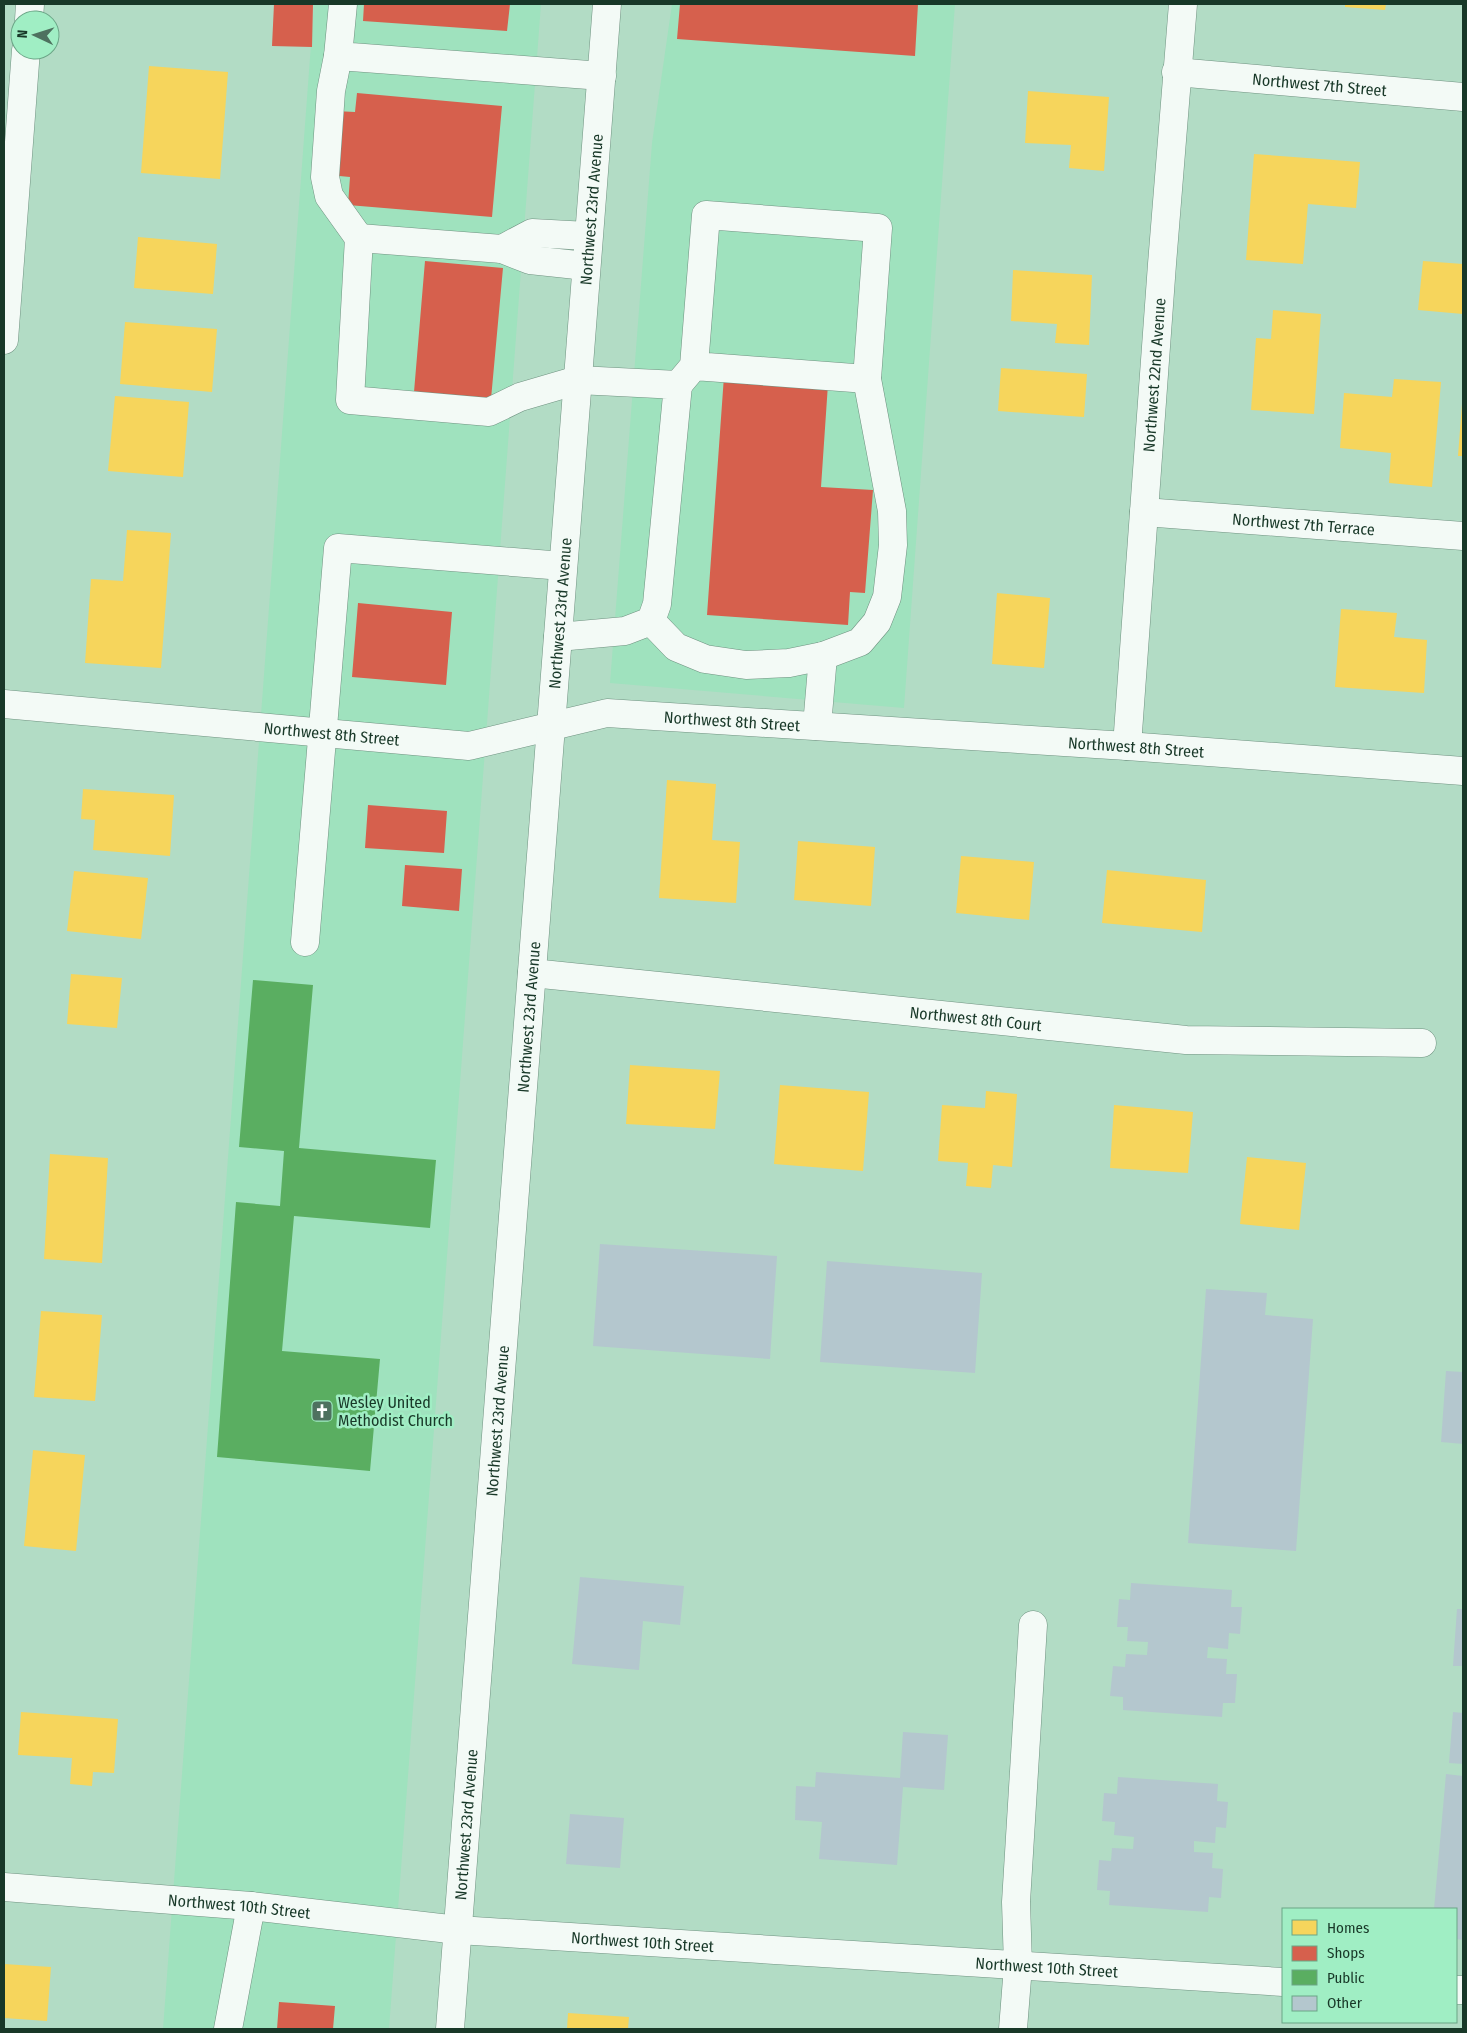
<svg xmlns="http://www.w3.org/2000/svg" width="1467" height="2033" font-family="'Fira Sans Condensed',sans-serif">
	<rect width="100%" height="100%" fill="#b2dcc5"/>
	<path fill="#9fe2be" d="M314,4H541L389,2029H163Z
		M672,4H955L904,708L610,683L652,143Z"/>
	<path fill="#f6d55c" d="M1345,4H1386L1385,10L1345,7Z
		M149,66L228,72L220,179L141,173Z
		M1028,91L1109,97L1104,171L1069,168L1071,145L1025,143Z
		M1254,154L1360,162L1356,208L1308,204L1303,264L1246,260Z
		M138,237L217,244L213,294L134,288Z
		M1423,261L1463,264V314L1418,310Z
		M1013,270L1092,275L1089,345L1055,343L1057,324L1011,321Z
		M1273,310L1321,314L1314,414L1251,410L1256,338L1271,339Z
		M125,322L217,329L212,392L120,384Z
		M1001,368L1087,374L1084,417L998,411Z
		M1394,379L1441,382L1432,487L1389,483L1391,453L1340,448L1344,393L1392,397Z
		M115,396L189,402L183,477L108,471Z
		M1462,404H1463V456H1458Z
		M127,530L171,533L161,668L85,663L91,579L123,581Z
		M997,593L1050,598L1044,668L992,664Z
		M1341,609L1397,613L1394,637L1427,640L1424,693L1335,687Z
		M667,780L716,784L712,840L740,842L736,903L659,898Z
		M83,789L174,795L170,856L93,850L95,820L81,819Z
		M798,841L875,847L871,906L794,900Z
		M961,856L1034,862L1029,920L956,913Z
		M1107,870L1206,880L1202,932L1102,923Z
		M74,871L148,878L141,939L67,931Z
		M71,974L122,978L117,1028L67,1024Z
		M630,1065L720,1071L715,1129L626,1124Z
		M780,1085L869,1092L863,1171L774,1164Z
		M986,1091L1017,1094L1012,1167L993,1165L991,1188L966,1186L968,1163L938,1161L942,1105L985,1108Z
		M1114,1105L1193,1112L1188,1173L1110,1168Z
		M50,1154L108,1158L102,1263L44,1259Z
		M1247,1157L1306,1163L1299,1230L1240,1224Z
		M41,1311L102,1315L95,1401L34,1397Z
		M33,1450L85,1455L76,1551L24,1546Z
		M21,1712L118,1719L114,1773L93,1772L92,1786L70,1784L72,1758L18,1755Z
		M4,1964L51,1967L47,2021L4,2018Z
		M568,2013L629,2017L628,2029H567Z"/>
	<path fill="#d6604d" d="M274,4H313L312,47L272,46Z
		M364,4H510L507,31L363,21Z
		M680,4H918L915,56L677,39Z
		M357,93L502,106L492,217L348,205L350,177L329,175L335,111L355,112Z
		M425,261L503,268L491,399L414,392Z
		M724,376L828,384L821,487L873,490L865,593L850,592L848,625L707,615Z
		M358,603L452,612L446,685L352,677Z
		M368,805L447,811L444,853L365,848Z
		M405,865L462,869L459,911L402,906Z
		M279,2002L335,2006L333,2029H277Z"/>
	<path fill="#5aae61" d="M253,980L313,985L299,1148L436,1160L430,1228L294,1216L282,1351L380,1359L370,1471L217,1457L236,1202L280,1206L284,1151L239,1147Z"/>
	<path fill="#b4c7ce" d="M600,1244L777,1256L770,1359L593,1346Z
		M827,1261L982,1273L975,1373L820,1362Z
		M1206,1289L1267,1293L1265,1315L1313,1319L1296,1551L1188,1543Z
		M1446,1371L1463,1372V1444L1441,1442Z
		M580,1577L684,1586L680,1625L643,1621L639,1670L572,1664Z
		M1131,1583L1232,1590L1231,1607H1242L1240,1634L1229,1633L1228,1649L1208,1647L1207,1658L1227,1659L1226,1674H1237L1235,1703H1223L1222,1717L1123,1710V1697L1110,1696L1113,1666L1125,1667L1126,1654L1147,1655L1148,1642L1127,1641L1128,1627H1117L1119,1599L1130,1600Z
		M1457,1609H1463V1666H1453Z
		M1453,1712L1463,1713V1764L1449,1763Z
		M903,1732L948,1735L944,1790L903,1787L897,1865L819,1859L822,1822L795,1820L796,1786L815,1787L816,1772L900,1778Z
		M1446,1774L1463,1776V1940L1456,1939V1909H1434Z
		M1118,1777L1218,1784L1217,1801L1228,1802L1226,1828L1216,1827L1215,1843L1194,1841V1852L1213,1853L1212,1868L1223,1869L1221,1898L1209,1897L1208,1912L1109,1905L1110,1891L1097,1890L1099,1860L1111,1861L1112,1848L1133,1849L1134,1837L1114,1835L1115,1822L1102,1821L1104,1793L1117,1794Z
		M570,1814L624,1818L620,1868L566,1864Z"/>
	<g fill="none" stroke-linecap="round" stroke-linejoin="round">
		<g stroke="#6f9280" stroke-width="29">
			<g id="minor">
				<path d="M343,4L338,56L602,76"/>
				<path d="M29,20L30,4"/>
				<path d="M338,56L331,91L325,177L329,196L359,238L350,400L489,412L520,397L578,380L678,385L657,604L651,621L625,631L558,637"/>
				<path id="s1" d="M1176,72L1463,97"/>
				<path d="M359,238L502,249L530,260L586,266"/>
				<path d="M502,249L532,233L588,236"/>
				<path d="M4,340L26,50"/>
				<path d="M678,385L694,366L706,215L878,228L867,379L694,366"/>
				<path id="s2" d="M1144,512L1463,536"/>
				<path d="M651,621L676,647L705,659L746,665L789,663L823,656L860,642L877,622L887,597L893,545L892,511L867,379"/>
				<path id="s3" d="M4,704L469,746L607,713L1127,746L1463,771"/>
				<path d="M817,726L823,656"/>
				<path id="s4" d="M1127,746L1162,264L1183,4"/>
				<path d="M305,942L338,548L563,566"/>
				<path id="s5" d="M532,973L1186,1040L1422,1043"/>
				<path id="s6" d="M4,1887L251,1906L458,1930L1283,1982"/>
				<path d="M1456,1990H1463"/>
				<path d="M228,2029L251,1906"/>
				<path d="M1013,2029L1018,1966L1016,1902L1033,1625"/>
			</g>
		</g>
		<g stroke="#6f9280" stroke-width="29">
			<g id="major">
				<path id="s7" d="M450,2029L607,4"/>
			</g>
		</g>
		<use href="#minor" stroke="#f3faf6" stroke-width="28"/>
		<use href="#major" stroke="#f3faf6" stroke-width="28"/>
	</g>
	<defs>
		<g id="church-square" transform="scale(1.125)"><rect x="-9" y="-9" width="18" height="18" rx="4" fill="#4e715f" stroke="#a0eec4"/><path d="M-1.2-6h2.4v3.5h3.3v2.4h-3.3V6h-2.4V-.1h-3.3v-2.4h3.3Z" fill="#fff"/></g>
	</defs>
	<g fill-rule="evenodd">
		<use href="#church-square" x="322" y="1411"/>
	</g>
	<g text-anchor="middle" stroke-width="5" stroke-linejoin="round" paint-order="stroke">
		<g font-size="16" fill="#183828" stroke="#a0eec4">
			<text dy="6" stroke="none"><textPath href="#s1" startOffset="144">Northwest 7th Street</textPath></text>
			<text dy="6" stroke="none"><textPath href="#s7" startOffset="1825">Northwest 23rd Avenue</textPath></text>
			<text dy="6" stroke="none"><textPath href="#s4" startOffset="372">Northwest 22nd Avenue</textPath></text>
			<text dy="6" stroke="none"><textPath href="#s2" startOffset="160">Northwest 7th Terrace</textPath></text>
			<text dy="6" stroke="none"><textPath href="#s7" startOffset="1420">Northwest 23rd Avenue</textPath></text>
			<text dy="6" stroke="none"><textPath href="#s3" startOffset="734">Northwest 8th Street</textPath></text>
			<text dy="6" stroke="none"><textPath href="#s3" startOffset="329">Northwest 8th Street</textPath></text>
			<text dy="6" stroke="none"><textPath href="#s3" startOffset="1139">Northwest 8th Street</textPath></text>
			<text dy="6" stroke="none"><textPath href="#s7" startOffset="1015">Northwest 23rd Avenue</textPath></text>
			<text dy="6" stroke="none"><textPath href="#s5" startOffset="446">Northwest 8th Court</textPath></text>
			<text dy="6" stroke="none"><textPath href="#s7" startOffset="610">Northwest 23rd Avenue</textPath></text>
			<text dy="6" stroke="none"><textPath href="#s7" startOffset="205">Northwest 23rd Avenue</textPath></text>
			<text dy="6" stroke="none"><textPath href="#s6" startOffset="236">Northwest 10th Street</textPath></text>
			<text dy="6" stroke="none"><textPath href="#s6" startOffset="641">Northwest 10th Street</textPath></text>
			<text dy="6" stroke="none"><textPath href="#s6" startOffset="1046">Northwest 10th Street</textPath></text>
		</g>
		<g font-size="16" fill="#183828" stroke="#a0eec4" text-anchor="start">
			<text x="338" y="1408">Wesley United<tspan x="338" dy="18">Methodist Church</tspan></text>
		</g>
	</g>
	<rect width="1467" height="2033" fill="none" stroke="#183828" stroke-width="10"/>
	<rect x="1282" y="1908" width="175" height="115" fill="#a0eec4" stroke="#6aa586"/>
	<rect x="1292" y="1920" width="25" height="15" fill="#f6d55c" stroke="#6aa586"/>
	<text x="1327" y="1933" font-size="15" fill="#183828">Homes</text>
	<rect x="1292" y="1946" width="25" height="15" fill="#d6604d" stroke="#6aa586"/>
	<text x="1327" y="1958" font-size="15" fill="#183828">Shops</text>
	<rect x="1292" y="1970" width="25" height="15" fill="#5aae61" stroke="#6aa586"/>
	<text x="1327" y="1983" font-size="15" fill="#183828">Public</text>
	<rect x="1292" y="1996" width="25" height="15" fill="#b4c7ce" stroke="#6aa586"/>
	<text x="1327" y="2008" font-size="15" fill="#183828">Other</text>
	<g transform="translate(35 35) rotate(274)"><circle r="24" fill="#a0eec4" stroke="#6aa586"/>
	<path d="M0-4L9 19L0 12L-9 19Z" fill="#4e715f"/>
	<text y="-8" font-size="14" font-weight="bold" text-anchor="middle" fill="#183828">N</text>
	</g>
</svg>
